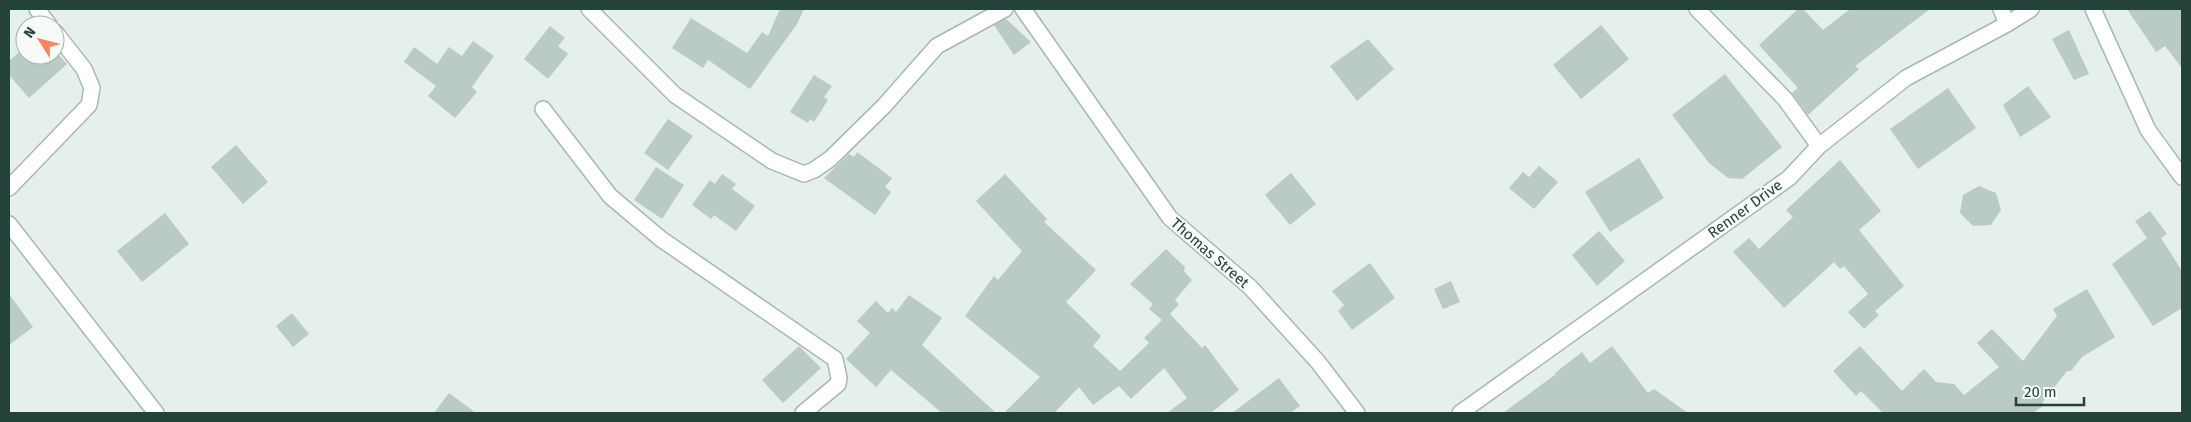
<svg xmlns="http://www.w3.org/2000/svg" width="2191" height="422" font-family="'Fira Sans',sans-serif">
	<rect width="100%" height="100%" fill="#e5efeb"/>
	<path fill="#bacac4" d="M780,9H804L797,24L750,89L708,60L703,68L672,48L691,18L747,53L762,32L768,36Z
		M1798,9H1803L1823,30L1850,9H1930L1855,66L1859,69L1808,115L1792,93L1798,88L1759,45Z
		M2127,9H2182V68L2165,46L2156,52Z
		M1006,19L1031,42L1014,55L994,25Z
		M1601,25L1629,59L1581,99L1553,65Z
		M550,26L565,38L558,46L568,54L548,79L524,59Z
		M2069,30L2089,74L2074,80L2052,39Z
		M1368,39L1394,69L1357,101L1330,66Z
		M473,41L494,56L472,87L477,92L455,118L428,96L436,86L404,62L414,47L437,64L449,47L462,56Z
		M25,47V55H55V51L67,64L29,98L9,75V61Z
		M1725,74L1782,147L1742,179L1728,178L1709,163L1672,115Z
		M814,75L832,86L824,97L828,100L814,122L810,119L808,123L790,112Z
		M2028,86L2051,117L2020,137L2003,105Z
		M1948,88L1976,128L1918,169L1890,129Z
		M668,119L693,136L668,170L644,153Z
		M236,145L268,182L243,204L211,167Z
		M857,152L892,178L885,187L891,192L875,215L824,178L849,154L854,157Z
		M1639,158L1664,198L1610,232L1585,192Z
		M1840,160L1881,211L1859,230L1904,286L1875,311L1879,315L1864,329L1848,312L1868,294L1844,266L1840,269L1834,262L1784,308L1733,252L1749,238L1759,249L1793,217L1786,210Z
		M1539,166L1558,182L1534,209L1509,188L1523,172L1529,177Z
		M656,167L684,185L662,219L634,200Z
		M1291,173L1316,204L1290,225L1265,195Z
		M722,174L736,184L732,189L755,206L736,231L714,215L711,219L692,205L710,180L715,184Z
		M1005,174L1047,219L1044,222L1096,270L1066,302L1101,336L1093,346L1120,371L1149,343L1144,338L1162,320L1149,309L1153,304L1130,284L1166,249L1185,267L1184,271L1192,280L1175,300L1179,304L1170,314L1202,348L1205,345L1239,390L1211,413H1167L1187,398L1164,368L1131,399L1119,386L1093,405L1079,387L1054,413H1004L1040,377L965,316L994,276L998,280L1022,251L976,201Z
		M1979,186L1996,193L2001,210L1991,225L1973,226L1960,213L1963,195Z
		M2150,211L2167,234L2161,238L2182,271V308L2153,326L2112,264L2147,238L2135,221Z
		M165,213L189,244L142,282L117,251Z
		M1599,231L1625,261L1597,286L1572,255Z
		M1370,263L1395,298L1352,330L1338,311L1344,305L1332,291Z
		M1451,281L1460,302L1443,309L1434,289Z
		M2087,289L2115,337L2082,357L2071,371H2067L2042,403L2044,405L2033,413H1883L1861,391L1856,396L1833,371L1860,346L1902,391L1924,369L1936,382L1954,384L1964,395L1999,367L1977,343L1992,329L2023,361L2057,316L2053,309Z
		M9,294L33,327L9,345Z
		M909,295L942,318L922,345L996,413H942L891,370L876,387L846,359L870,333L857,321L876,301L888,313L892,308L896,312Z
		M292,313L309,334L293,347L276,326Z
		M799,346L821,368L783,403L762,380Z
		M1612,346L1648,393L1654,389L1688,413H1503L1556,374L1555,373L1582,352L1590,363Z
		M1279,378L1300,406L1290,413H1232Z
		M449,393L476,413H434Z"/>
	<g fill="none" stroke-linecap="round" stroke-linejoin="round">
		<g stroke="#a7b8b2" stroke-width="18">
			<path id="street" d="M37,9L49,25
				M589,9L675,95L772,161L804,174L814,170L830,159L884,106L937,46L1005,9
				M1023,9L1170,218L1250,287L1318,362L1357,413
				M1697,9L1785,99L1819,146
				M2001,9L2007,24
				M2093,9L2148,130L2182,177
				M543,109L610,196L661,239L835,359L839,378L838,384L803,413
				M9,188L89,105L92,88L84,69L55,32
				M9,224L156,413
				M1460,413L1789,178L1819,146L1906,78L2007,24L2031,9"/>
		</g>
		<use href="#street" stroke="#fff" stroke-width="15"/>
	</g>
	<g text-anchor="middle" stroke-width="4" stroke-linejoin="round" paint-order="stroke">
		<g font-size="15" fill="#23423a" stroke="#f6fbf9">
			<text transform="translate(1745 209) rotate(-36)" y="5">Renner Drive</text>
			<text transform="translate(1210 253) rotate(41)" y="5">Thomas Street</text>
		</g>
	</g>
	<rect width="2191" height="422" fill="none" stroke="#23423a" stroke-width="20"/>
	<g transform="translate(40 40) rotate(306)"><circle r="24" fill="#f6fbf9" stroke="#a2b1ad"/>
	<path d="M0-4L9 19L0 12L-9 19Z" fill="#f6855c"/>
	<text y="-8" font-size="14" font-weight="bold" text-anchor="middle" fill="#23423a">N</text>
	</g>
	<path d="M2016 397v8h68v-8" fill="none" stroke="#23423a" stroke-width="2.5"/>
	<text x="2024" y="397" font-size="15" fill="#23423a" stroke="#f6fbf9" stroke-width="4" paint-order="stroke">20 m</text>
</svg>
